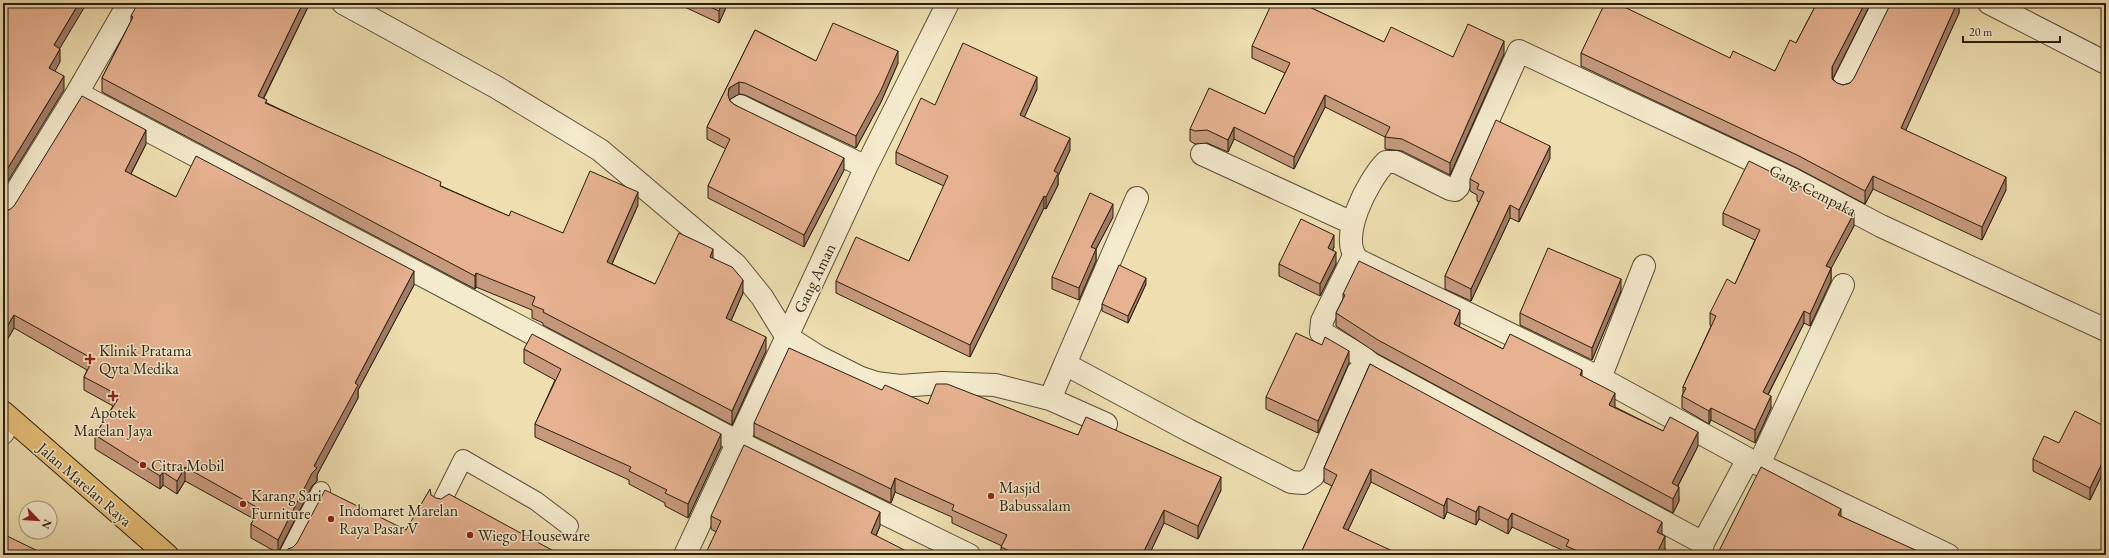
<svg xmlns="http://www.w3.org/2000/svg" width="2109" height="558" font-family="'EB Garamond',serif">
	<rect width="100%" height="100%" fill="#eedeb0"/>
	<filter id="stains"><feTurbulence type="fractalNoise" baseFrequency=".005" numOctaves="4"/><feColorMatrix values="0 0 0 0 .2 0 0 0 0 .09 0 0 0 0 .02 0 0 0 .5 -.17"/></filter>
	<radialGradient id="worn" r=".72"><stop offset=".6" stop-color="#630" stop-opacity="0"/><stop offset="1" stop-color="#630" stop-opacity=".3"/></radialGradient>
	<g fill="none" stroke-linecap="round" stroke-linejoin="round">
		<g stroke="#5b4e36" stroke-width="20">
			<path id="service" d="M440,505L463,459L536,501L569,526
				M288,555L321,491"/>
		</g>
		<g stroke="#5b4e36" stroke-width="24">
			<path id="minor" d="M343,3L496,87L600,150L736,265L762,297L786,336L819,357L861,378L876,383L900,386L942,383L995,385L1050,399L1065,364L1188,430L1291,482L1303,483L1313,476L1358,372L1365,366L1371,364L1703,543
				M1989,3L2106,63
				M1843,85L1884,3
				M77,93L738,442L969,555
				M740,106L866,167
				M1202,154L1352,223
				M3,213L77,93L129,3
				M1354,256L1322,321L1321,332L1363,357L1371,364
				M1065,364L1137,198
				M1600,378L1644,266
				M1050,399L1106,424
				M3,433L10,419
				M1759,464L1843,285
				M685,555L866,167L948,3
				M1701,555L1703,543L1748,459
				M1948,555L1748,459L1600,378L1358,260C1337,239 1368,180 1386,162H1396L1450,189L1455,190L1458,187L1519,51L1792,179L1881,226L2106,330"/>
		</g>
		<g stroke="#2a1e0e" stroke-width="24">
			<path id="primary" d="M3,412L167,555"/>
		</g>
		<use href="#service" stroke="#f4eacc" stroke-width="18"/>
		<use href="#minor" stroke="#f4eacc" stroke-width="22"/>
		<use href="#primary" stroke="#e7bf78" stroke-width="22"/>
	</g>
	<path fill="#c6997d" stroke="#2a1e0e" d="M307,3V9L264,98L267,103L441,186L509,216L563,233L638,205L612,264L655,284L713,258L743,293L731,321L766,351L732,425L543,325V323L532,318V310L476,287L475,289L102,92V78L131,21V16Z
		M676,3H728L719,23Z
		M1307,3V6L1384,42L1453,57L1504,54L1450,175L1402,151L1385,149V137L1325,107L1294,169L1234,139L1228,152L1207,143L1195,144L1190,141V129L1265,114L1285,73L1252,58V46Z
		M1817,3H1871L1832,78L1837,83L1843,85L1850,83L1959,3V13L1905,130L2006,190L1982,240L1873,189L1865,204L1797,168L1581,66V53L1730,58L1775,71L1796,43Z
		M755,30L816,61L898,63L881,102L856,148L745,95L739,94L729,100L730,101L735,105L844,170L804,247L708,198V186L726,149L707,139V127Z
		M1037,89L1024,117L1070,150L1058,176V185L1046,209L1044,208L970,357L836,293V281L909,261L944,186L896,164V152L935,105Z
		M146,144L131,174L176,197L414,285L358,390V398L317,475V481L312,486L278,553L251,538V524L254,519L185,481L177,494L163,485L160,489L95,449V435L113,406L84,390V377L87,370L14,328L3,347V212L9,210Z
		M1550,158L1519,222L1510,218L1471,301L1445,289V276L1479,202L1477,201V195L1470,191V179Z
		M1723,213L1854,226L1831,268V281L1810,326L1804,323L1768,395L1771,408L1755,443L1711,420L1709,424L1682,408V396L1683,394V387L1711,326L1710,325V313L1735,284L1755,240L1723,225Z
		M1113,217L1096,249V261L1079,300L1052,289V277Z
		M1334,247L1333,250L1336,264L1320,296L1279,276V264Z
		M1146,284L1128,323L1102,311V304Z
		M1621,291L1592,360L1520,325V313Z
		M1343,294L1460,324L1459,327L1503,349L1582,377L1615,407L1663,431L1698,446L1678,486L1679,501L1673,513L1378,354L1336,326V313L1343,299Z
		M524,349L721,447L688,518L665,506V503L629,484V480L535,437V424L555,380L524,363Z
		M1349,363L1318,433L1266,409V397Z
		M1370,364L1662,534L1665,549L1662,555H1566V552L1512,527L1508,534L1479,519L1476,525L1447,512L1444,519L1371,482L1348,530L1300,555L1332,486L1324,482V468Z
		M882,390L928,404L1078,435L1221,490L1198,539L1164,523L1149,555H1001V547L1002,546L952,523V517L895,492L891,503L754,436V423Z
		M2106,427V467L2090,500L2033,471V459Z
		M711,516L880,526L876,536L716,532L711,529Z"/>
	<path fill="#a17d66" stroke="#2a1e0e" d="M79,3H87L54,58V45Z
		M303,3H307V9L258,109V96Z
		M722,3H728L719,23V11Z
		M1865,3H1871L1832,80V67Z
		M1957,3H1959V13L1901,141V128Z
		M1504,41V54L1450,175V163Z
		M60,49V62L49,82V68Z
		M898,51V63L881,102L856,148V136Z
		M64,76V90L3,189V176Z
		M1037,77V89L1020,127V115Z
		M739,82V94L729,100L728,95L729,88Z
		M1325,95V107L1294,169V157Z
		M1234,127V139L1228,152V140Z
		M146,130V144L125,185V171Z
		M1070,138V150L1058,176V185L1046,209V197L1054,171Z
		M1550,146V158L1519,222V210Z
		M844,158V170L804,247V235Z
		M1873,176V189L1865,204V191Z
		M2006,177V190L1982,240V227Z
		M638,192V205L607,275V262Z
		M1044,196V208L970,357V345Z
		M1113,204V217L1096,249V261L1079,300V288L1091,247Z
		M1510,205V218L1471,301V289Z
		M1854,213V226L1826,278V266Z
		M1334,235V247L1328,260V248Z
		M713,249V263L710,257Z
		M1336,252V264L1320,296V284Z
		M1831,268V281L1810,326V314Z
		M414,271V285L358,390V398L317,475V481L312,486L278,553V540L355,383Z
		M476,273V287L475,289V276Z
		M1146,278V284L1128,323V316Z
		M1621,279V291L1592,360V348Z
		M743,280V293L726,332V318Z
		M1460,310V324L1454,338V324Z
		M1804,311V323L1763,404V392Z
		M14,315V328L3,347V333Z
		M766,337V351L732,425V411Z
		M1349,351V363L1318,433V421Z
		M1582,370V383L1580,375Z
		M1615,393V407L1609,418V405Z
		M1771,396V408L1755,443V430Z
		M1711,408V420L1709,424V411Z
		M1698,432V446L1672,497V483Z
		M721,434V447L688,518V504Z
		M2106,455V467L2090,500V488Z
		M185,467V481L177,494V481Z
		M1371,469V482L1343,541V528Z
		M163,472V485L160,489V476Z
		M1221,477V490L1198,539V526Z
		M895,478V492L891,503V489Z
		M1679,487V501L1673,513V499Z
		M1447,498V512L1444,519V506Z
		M1479,506V519L1476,525V512Z
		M1841,509V522L1838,515Z
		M1164,510V523L1149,555H1142Z
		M880,512V526L871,546V533Z
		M1512,513V527L1508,534V520Z
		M1662,522V535L1657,532Z
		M1665,536V549L1662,555H1656Z"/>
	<path fill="#e6b291" stroke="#2a1e0e" d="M3,3H79L54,45L60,49L49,68L64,76L3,176Z
		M138,3H303L258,96L267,100L265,103L441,182L440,186L509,216L511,211L563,233L590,171L638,192L607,262L655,284L679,233L713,249L710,257L732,267L743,280L726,318L766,337L732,411L543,312L544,310L532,305L535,297L476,273L475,276L102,78L133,17L131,16Z
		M701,3H722L719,11Z
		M1272,3H1306L1305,5L1384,42L1391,27L1453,57L1468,24L1504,41L1450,163L1402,139L1385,137L1390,127L1325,95L1294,157L1234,127L1228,140L1207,130L1195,131L1190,129L1209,88L1265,114L1290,63L1252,46Z
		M1605,3H1616L1730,58L1733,51L1775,71L1790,40L1796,43L1817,3H1865L1832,67V79L1837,83L1843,85L1850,83L1854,78L1891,3H1957L1901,128L2006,177L1982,227L1873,176L1865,191L1797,155L1581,53Z
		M833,23L898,51L881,90L856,136L745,83L739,82L729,88L728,95L730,101L735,105L844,158L804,235L708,186L730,139L707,127L755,30L816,61Z
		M963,43L1037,77L1020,115L1070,138L1054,171L1058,173L1046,197L1044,196L970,345L836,281L856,237L909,261L948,176L896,152L921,98L935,105Z
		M82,96L146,130L125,171L176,197L196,156L414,271L355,383L358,385L314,466L317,468L312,473L278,540L251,524L260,509L185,467L177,481L163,472L160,476L95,435L120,396L84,377L93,359L14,315L3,333V212L9,210L14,206Z
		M1496,120L1550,146L1519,210L1510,205L1471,289L1445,276L1484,192L1477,189L1479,184L1470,179Z
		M1749,161L1854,213L1826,266L1831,268L1810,314L1804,311L1763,392L1771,396L1755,430L1711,408L1709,411L1682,396L1686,388L1683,387L1716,316L1710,313L1727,279L1735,284L1760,230L1723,213Z
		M1090,193L1113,204L1091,247L1096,249L1079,288L1052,277Z
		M1301,219L1334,235L1328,248L1336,252L1320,284L1279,264Z
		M1548,248L1621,279L1592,348L1520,313Z
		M1359,261L1460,310L1454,324L1503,349L1510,334L1582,370L1580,375L1615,393L1609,405L1663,431L1670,417L1698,432L1672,483L1679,487L1673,499L1378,340L1336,313L1345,295L1343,294Z
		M1119,265L1146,278L1128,316L1102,304Z
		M1296,333L1322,345L1325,337L1349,351L1318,421L1266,397Z
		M532,334L721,434L688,504L665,493L667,490L629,471L631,467L535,424L561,369L524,349Z
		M789,348L882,390L885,385L928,404L936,384H947L1078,435L1086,417L1221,477L1198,526L1164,510L1142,555H1018L1001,547L1007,535L952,510L954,505L895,478L891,489L754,423Z
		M1370,364L1662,522L1657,532L1665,536L1656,555H1587L1566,546L1569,540L1512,513L1508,520L1479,506L1476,512L1447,498L1444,506L1371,469L1343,528L1401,555H1300L1337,475L1324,468Z
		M2075,411L2106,427V455L2090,488L2033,459L2044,436L2059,443Z
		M744,445L880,512L871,533L914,555H705L721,521L711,516Z
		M1761,467L1841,509L1838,515L1922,553L1921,555H1710L1713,550L1718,553Z
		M430,489L431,495L436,498L441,499L449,494L561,555H285L288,549L293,547L297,543L325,490L406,530Z
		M3,534L44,554V555H3Z"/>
	<g fill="#8f2418" stroke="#f4eacc" stroke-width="1.5">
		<path d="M88 353h4v4h4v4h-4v4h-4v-4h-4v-4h4z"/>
		<path d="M111 390h4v4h4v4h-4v4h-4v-4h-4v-4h4z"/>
		<circle cx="143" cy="465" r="4"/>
		<circle cx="991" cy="496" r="4"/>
		<circle cx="243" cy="504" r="4"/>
		<circle cx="331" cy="519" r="4"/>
		<circle cx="470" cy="535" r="4"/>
	</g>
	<g text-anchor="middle" stroke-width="3" stroke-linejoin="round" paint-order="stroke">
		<g font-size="16" fill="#2a1e0e" stroke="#f4eacc">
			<text transform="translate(1813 190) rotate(27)" y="6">Gang Cempaka</text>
			<text transform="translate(814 278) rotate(-64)" y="6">Gang Aman</text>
			<text transform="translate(85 484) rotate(41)" y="6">Jalan Marelan Raya</text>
		</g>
		<g font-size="16" fill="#2a1e0e" stroke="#f4eacc" text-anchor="start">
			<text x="99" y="356">Klinik Pratama<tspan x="99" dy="18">Qyta Medika</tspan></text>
			<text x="113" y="418" text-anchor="middle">Apotek<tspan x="113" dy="18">Marelan Jaya</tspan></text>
			<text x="151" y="471">Citra Mobil</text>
			<text x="999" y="493">Masjid<tspan x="999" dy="18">Babussalam</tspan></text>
			<text x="251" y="501">Karang Sari<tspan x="251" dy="18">Furniture</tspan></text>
			<text x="339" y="516">Indomaret Marelan<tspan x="339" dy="18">Raya Pasar V</tspan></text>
			<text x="478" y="541">Wiego Houseware</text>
		</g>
	</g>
	<rect width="2109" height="558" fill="none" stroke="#eedeb0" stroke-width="16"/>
	<rect x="4" y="4" width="2101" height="550" fill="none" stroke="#2a1e0e" stroke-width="2"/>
	<rect x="8" y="8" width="2093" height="542" fill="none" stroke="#2a1e0e"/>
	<g transform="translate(38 520) rotate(115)"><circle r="19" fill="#f4eacc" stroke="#a39880"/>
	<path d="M0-3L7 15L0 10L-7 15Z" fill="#8f2418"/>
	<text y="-6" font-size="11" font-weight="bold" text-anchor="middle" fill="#2a1e0e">N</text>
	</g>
	<path d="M1963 36v6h97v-6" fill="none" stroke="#2a1e0e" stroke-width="2"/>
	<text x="1969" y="36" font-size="12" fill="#2a1e0e" stroke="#f4eacc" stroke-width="3" paint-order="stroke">20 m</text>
	<rect width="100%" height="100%" filter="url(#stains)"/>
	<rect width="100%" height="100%" fill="url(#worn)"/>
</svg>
